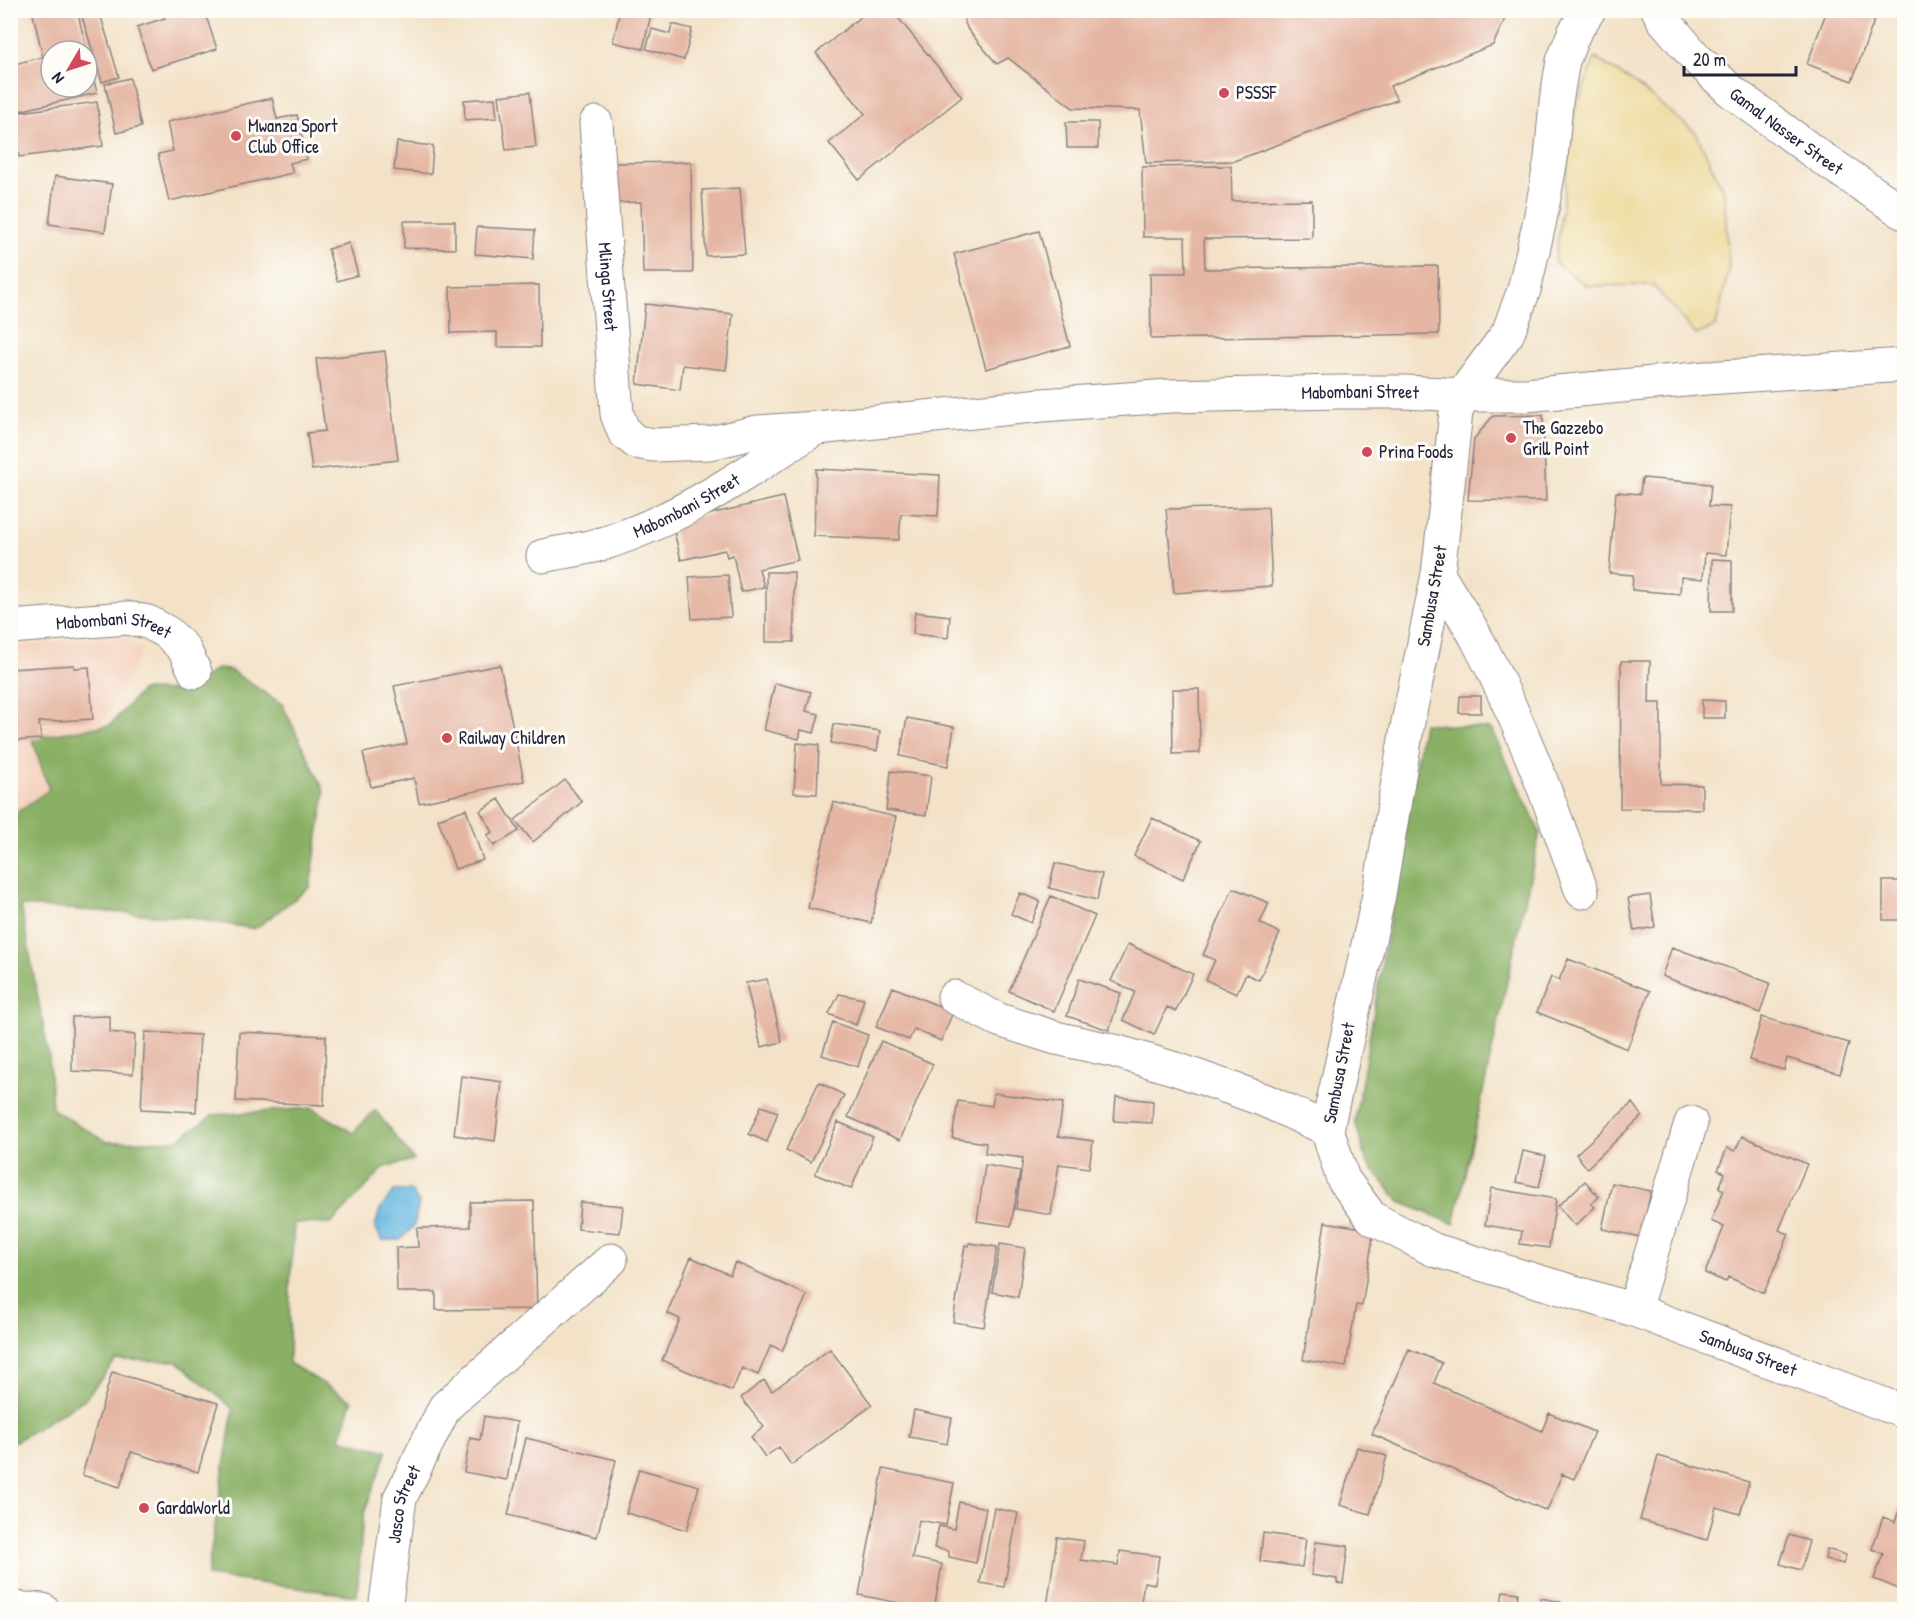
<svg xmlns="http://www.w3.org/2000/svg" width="1915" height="1620" font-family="'Patrick Hand',sans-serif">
	<rect width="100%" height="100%" fill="#fdfcf7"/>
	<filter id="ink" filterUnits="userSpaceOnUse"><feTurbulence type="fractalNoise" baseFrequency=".0167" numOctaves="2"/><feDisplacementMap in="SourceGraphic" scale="12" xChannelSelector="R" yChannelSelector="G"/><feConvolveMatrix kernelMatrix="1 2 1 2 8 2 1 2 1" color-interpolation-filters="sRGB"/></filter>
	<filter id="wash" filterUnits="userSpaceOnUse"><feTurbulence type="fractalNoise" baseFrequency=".008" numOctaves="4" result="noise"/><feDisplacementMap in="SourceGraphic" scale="24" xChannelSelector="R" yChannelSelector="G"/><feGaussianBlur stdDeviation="1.35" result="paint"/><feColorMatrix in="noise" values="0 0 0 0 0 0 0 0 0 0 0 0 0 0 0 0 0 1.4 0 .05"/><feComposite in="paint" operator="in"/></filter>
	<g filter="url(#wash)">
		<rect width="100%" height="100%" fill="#f3e2c8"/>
		<path fill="#f4d3c0" d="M126,636L142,651L71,778L11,835V646Z"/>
		<path fill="#8ab065" stroke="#566950" stroke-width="1.5" d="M216,669L230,670L282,704L325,792L310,887L255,929L184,917L21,906L49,1057L52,1109L107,1142L177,1140L213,1115L313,1108L353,1133L375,1110L414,1160L385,1167L331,1224L294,1223L290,1286L289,1363L352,1401L340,1439L387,1451L363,1516L357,1596L207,1576L233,1409L177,1361L116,1360L85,1399L16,1441H11L10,827L15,813L49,790L32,738L110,725L142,690L188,691Z
			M1423,723L1491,729L1540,832L1454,1224L1400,1202L1367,1163L1355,1121Z"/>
		<path fill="#eeda9e" stroke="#887e6c" stroke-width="1.5" d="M1595,58L1633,82L1696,133L1724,192L1729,267L1716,326L1696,335L1653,285L1588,286L1555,263L1575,110Z"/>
		<path fill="#65b7e0" stroke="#446c8e" stroke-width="1.5" d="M394,1191H411L419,1203L414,1226L400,1240H382L375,1227L380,1209Z"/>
		<g id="blocks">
			<path fill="#e5b6a3" d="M32,10H77L87,51H51V87H87L88,55L97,93L10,113V65L43,57Z
				M80,10H99L119,77L102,82Z
				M163,10H204L217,49L151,69L137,27L165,18Z
				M620,10H652L643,49L613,42Z
				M869,10H892L962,97L859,180L829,143L865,114L816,53Z
				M960,10H1094L1122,13L1136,10H1509L1493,45L1390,86L1397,100L1234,161L1146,163L1140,110L1073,108L1008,58L997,64L968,30Z
				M1827,10H1878L1852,81L1807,64Z
				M672,24L692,29L684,60L646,49L652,29L670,34Z
				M130,78L141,127L116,133L105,84Z
				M530,92L536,147L506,150L499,96Z
				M272,98L277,119L297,115L307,159L290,163L293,173L169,201L158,154L173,151L167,122Z
				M495,98L497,118L465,120L464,100Z
				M97,102L103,146L19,157L13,113Z
				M1066,122H1098V148H1067Z
				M397,142L433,146L431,174L394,170Z
				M691,162L693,273H643L641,202L614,203L613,163Z
				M1231,166L1232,201L1312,200V238L1204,239L1205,269L1438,266L1439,334L1151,339L1150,273H1186L1185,237H1143L1142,167Z
				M55,176L112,184L105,232L49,224Z
				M740,188L745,254L706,256L702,190Z
				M404,221H455V249L404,248Z
				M477,227L535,230L533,259L475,254Z
				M1039,231L1070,346L986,369L954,254Z
				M349,243L358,275L337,281L328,249Z
				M539,285L540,347H497V332L451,333L450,287Z
				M645,304L733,314L726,370L683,365L680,390L637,384Z
				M385,351L398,460L312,470L307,433L325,431L316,359Z
				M1543,415L1546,501L1468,500L1474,439L1493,416Z
				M816,469L940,475L938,516L901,514L899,540L814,536Z
				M1642,478L1711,484L1709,506L1730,507L1726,555L1705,553L1703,579L1681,577L1680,594L1632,590L1633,575L1609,573L1616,492L1640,494Z
				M783,497L798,560L759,569L764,587L741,592L733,555L727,557L725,550L681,560L672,523Z
				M1268,507L1272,586L1174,593L1166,509Z
				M1712,559L1732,560V611H1711Z
				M766,572H794V642H766Z
				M728,575L731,617L692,619L689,577Z
				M915,612L950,616L948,638L913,634Z
				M1621,661H1650L1649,703H1661V784L1702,785V809L1620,808Z
				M74,665V668L89,667L93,719L39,722L41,739L10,741V669Z
				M500,665L524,781L419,803L414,778L371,787L363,753L407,744L394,686Z
				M775,683L811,692L806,711L819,714L814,733L801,730L799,739L764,730Z
				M1172,689H1199L1200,753L1173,754Z
				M1460,696H1481V713H1459Z
				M1702,700L1725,701V718H1702Z
				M907,718L954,727L948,766L900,756Z
				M834,724L880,731L877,751L831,743Z
				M797,743L819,745L817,794L794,793Z
				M891,771L931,776L926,815L886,810Z
				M565,780L582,802L533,842L515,820Z
				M499,799L519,831L494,846L487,835L493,832L480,811Z
				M833,802L896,817L871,923L808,908Z
				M466,809L483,860L455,869L438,819Z
				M1152,818L1201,841L1183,879L1134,856Z
				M1055,863L1102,874L1097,900L1049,888Z
				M1883,881H1904V920H1883Z
				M1233,888L1269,903L1260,923L1280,933L1259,980L1246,974L1236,994L1206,980L1215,960L1203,955Z
				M1020,893L1040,901L1031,923L1011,914Z
				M1650,895L1655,927L1634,931L1628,898Z
				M1051,896L1095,916L1054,1011L1009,991Z
				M1128,944L1193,974L1176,1011L1167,1007L1154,1035L1123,1020L1135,992L1111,981Z
				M1672,947L1770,983L1760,1013L1662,976Z
				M1568,959L1650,991L1627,1049L1537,1012L1551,977L1559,980Z
				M767,979L782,1042L761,1047L746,983Z
				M1079,979L1121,993L1109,1030L1067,1016Z
				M893,987L953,1012L941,1041L914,1029L909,1040L876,1027Z
				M839,994L864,999L856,1025L829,1014Z
				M110,1016V1032L135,1035L133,1074L72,1071V1017Z
				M1762,1017L1849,1043L1840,1074L1787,1058L1784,1070L1749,1060Z
				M833,1022L868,1035L858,1067L822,1055Z
				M145,1032L200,1035L196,1112L141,1109Z
				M239,1032L326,1036L324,1105L236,1101Z
				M881,1041L933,1064L900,1140L848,1117Z
				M461,1076L502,1082L495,1141L454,1135Z
				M819,1082L844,1095L811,1162L786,1150Z
				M994,1093L1063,1103L1058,1136L1093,1141L1089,1168L1059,1164L1051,1215L1016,1209L1023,1158L985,1153L986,1143L952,1138L958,1101L992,1106Z
				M1116,1097L1153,1101L1152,1123L1114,1121Z
				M1632,1103L1642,1116L1587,1168L1576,1154Z
				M761,1106L778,1112L767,1142L749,1134Z
				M838,1122L873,1137L851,1189L815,1174Z
				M1742,1136L1807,1164L1779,1230L1789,1234L1764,1293L1728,1277L1726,1282L1705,1273L1724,1227L1711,1221L1724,1190L1719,1188L1725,1173L1718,1170L1727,1148L1735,1151Z
				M1523,1151L1546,1156L1539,1187L1516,1182Z
				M985,1165L1020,1171L1011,1226L977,1221Z
				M1585,1181L1599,1197L1591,1204L1595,1207L1575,1226L1558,1206Z
				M1612,1183L1651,1191L1641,1237L1602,1229Z
				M1491,1188L1556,1199L1549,1248L1520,1244L1522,1231L1485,1225Z
				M534,1201L537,1309L436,1310V1292H397L396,1248L418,1247L417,1228L470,1227V1202Z
				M580,1202L623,1206L620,1233L578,1229Z
				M1325,1222L1374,1230L1362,1306L1356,1305L1346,1367L1303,1360Z
				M969,1243L997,1247L984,1327L953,1322L965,1245L969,1246Z
				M1000,1244L1025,1248L1018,1297L992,1292Z
				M691,1257L730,1275L735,1262L807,1295L782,1351L771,1345L758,1375L742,1368L732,1391L662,1360L680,1319L667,1313Z
				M830,1349L872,1405L791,1465L779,1447L765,1457L751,1437L764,1427L741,1398L764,1380L772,1391Z
				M1409,1349L1442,1363L1434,1383L1542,1431L1549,1413L1594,1432L1574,1479L1562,1474L1547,1511L1372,1434Z
				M112,1372L218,1403L198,1472L131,1452L120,1487L82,1475Z
				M914,1410L952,1418L947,1444L909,1437Z
				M484,1416L517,1422L507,1480L464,1472L470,1438L480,1440Z
				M526,1438L616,1460L597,1537L508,1515Z
				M1357,1447L1387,1456L1370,1514L1340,1505Z
				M1658,1456L1749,1482L1740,1514L1716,1507L1707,1540L1640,1520Z
				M639,1469L699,1486L687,1530L626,1513Z
				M883,1469L954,1483L946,1525L919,1520L912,1558L942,1564L934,1610L859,1595Z
				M1904,1496V1591L1874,1579L1883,1554L1872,1549L1883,1517L1895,1522Z
				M959,1502L986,1508L976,1563L949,1557V1551L934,1548L939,1526L954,1529Z
				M994,1508L1018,1513L1004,1587L980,1583Z
				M1263,1533L1306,1539L1302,1567L1260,1561Z
				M1789,1535L1809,1541L1801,1570L1780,1564Z
				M1057,1537L1084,1541L1081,1560L1118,1565L1120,1551L1159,1556L1155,1584L1144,1582L1141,1602L1184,1608V1610H1063L1047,1607Z
				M1316,1542L1348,1546L1343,1584L1337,1583V1579L1311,1575Z
				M1827,1549L1846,1555L1843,1564L1825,1559Z
				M1503,1591L1518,1593L1516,1610H1500Z
				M1541,1598L1561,1602L1560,1610H1539Z"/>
		</g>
	</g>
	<g filter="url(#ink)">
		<use href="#blocks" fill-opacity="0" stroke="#8a8282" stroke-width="1.5"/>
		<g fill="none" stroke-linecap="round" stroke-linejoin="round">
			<g stroke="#8a8282" stroke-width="35">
				<g id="minor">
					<path id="s1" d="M1589,10L1574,33L1563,61L1556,102L1551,159L1540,220L1524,290L1508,333L1462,395L1456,412L1438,574L1408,722L1379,895L1327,1129L1343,1179L1372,1218L1434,1250L1634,1310L1904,1412"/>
					<path id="s2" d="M596,123L617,414L624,432L636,442L653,445L710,443L757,432L817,428L1042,405L1170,396L1339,392H1405L1462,395H1526L1706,378L1904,365"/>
					<path id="s3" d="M543,556C565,551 589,549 611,541C684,517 749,471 813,430"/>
					<path d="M1438,574C1451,597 1466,618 1478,641C1521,722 1552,807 1582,892"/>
					<path id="s4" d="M10,627L127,618L148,622L168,633L184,649L195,672"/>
					<path d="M954,997L999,1020L1056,1038L1115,1051L1179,1070L1264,1100L1327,1129"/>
					<path d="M1634,1310L1691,1123"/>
					<path id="s5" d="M385,1610L400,1498L445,1407L611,1260"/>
				</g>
			</g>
			<g stroke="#8a8282" stroke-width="35">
				<g id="major">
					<path id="s6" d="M1658,10L1663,19L1696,58L1731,91L1819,156L1904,213"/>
					<path d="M10,1608L43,1610"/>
				</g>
			</g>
			<use href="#minor" stroke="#fff" stroke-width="33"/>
			<use href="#major" stroke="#fff" stroke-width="33"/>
		</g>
	</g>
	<g fill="#d1495b" stroke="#fdfcf7" stroke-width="2">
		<circle cx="1224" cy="93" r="6"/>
		<circle cx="236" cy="136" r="6"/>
		<circle cx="1511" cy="438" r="6"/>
		<circle cx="1367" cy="452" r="6"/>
		<circle cx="447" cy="738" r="6"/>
		<circle cx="144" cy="1508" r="6"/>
	</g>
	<g text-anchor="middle" stroke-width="6" stroke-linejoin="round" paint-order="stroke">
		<g font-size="18" fill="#22223b" stroke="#fdfcf7" text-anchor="start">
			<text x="1236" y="99">PSSSF</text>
			<text x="248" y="132">Mwanza Sport<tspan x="248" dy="21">Club Office</tspan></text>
			<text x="1523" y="434">The Gazzebo<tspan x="1523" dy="21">Grill Point</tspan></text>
			<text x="1379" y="458">Prina Foods</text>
			<text x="459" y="744">Railway Children</text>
			<text x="156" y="1514">GardaWorld</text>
		</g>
		<g font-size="18" fill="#22223b" stroke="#fdfcf7">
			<text dy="6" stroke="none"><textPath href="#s6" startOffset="178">Gamal Nasser Street</textPath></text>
			<text dy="6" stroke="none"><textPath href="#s2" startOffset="164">Mlinga Street</textPath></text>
			<text dy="6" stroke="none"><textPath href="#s2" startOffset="1054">Mabombani Street</textPath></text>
			<text dy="6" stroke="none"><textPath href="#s3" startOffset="153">Mabombani Street</textPath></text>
			<text transform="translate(1432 596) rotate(-80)" y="6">Sambusa Street</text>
			<text dy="6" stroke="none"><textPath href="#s4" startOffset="105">Mabombani Street</textPath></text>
			<text transform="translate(1339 1073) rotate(-79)" y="6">Sambusa Street</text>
			<text dy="6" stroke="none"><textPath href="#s1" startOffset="1662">Sambusa Street</textPath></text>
			<text dy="6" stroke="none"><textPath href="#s5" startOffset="108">Jasco Street</textPath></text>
		</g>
	</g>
	<rect width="1915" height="1620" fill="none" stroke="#fdfcf7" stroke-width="36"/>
	<g transform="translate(69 69) rotate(231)"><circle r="28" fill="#fdfcf7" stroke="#a5a5ac" stroke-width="1.5"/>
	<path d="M0-4.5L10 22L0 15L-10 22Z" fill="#d1495b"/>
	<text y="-9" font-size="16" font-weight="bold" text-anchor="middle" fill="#22223b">N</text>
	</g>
	<path d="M1684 66v9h112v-9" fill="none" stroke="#22223b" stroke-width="3"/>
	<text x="1693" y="66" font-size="18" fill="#22223b" stroke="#fdfcf7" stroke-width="4.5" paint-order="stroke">20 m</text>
</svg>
